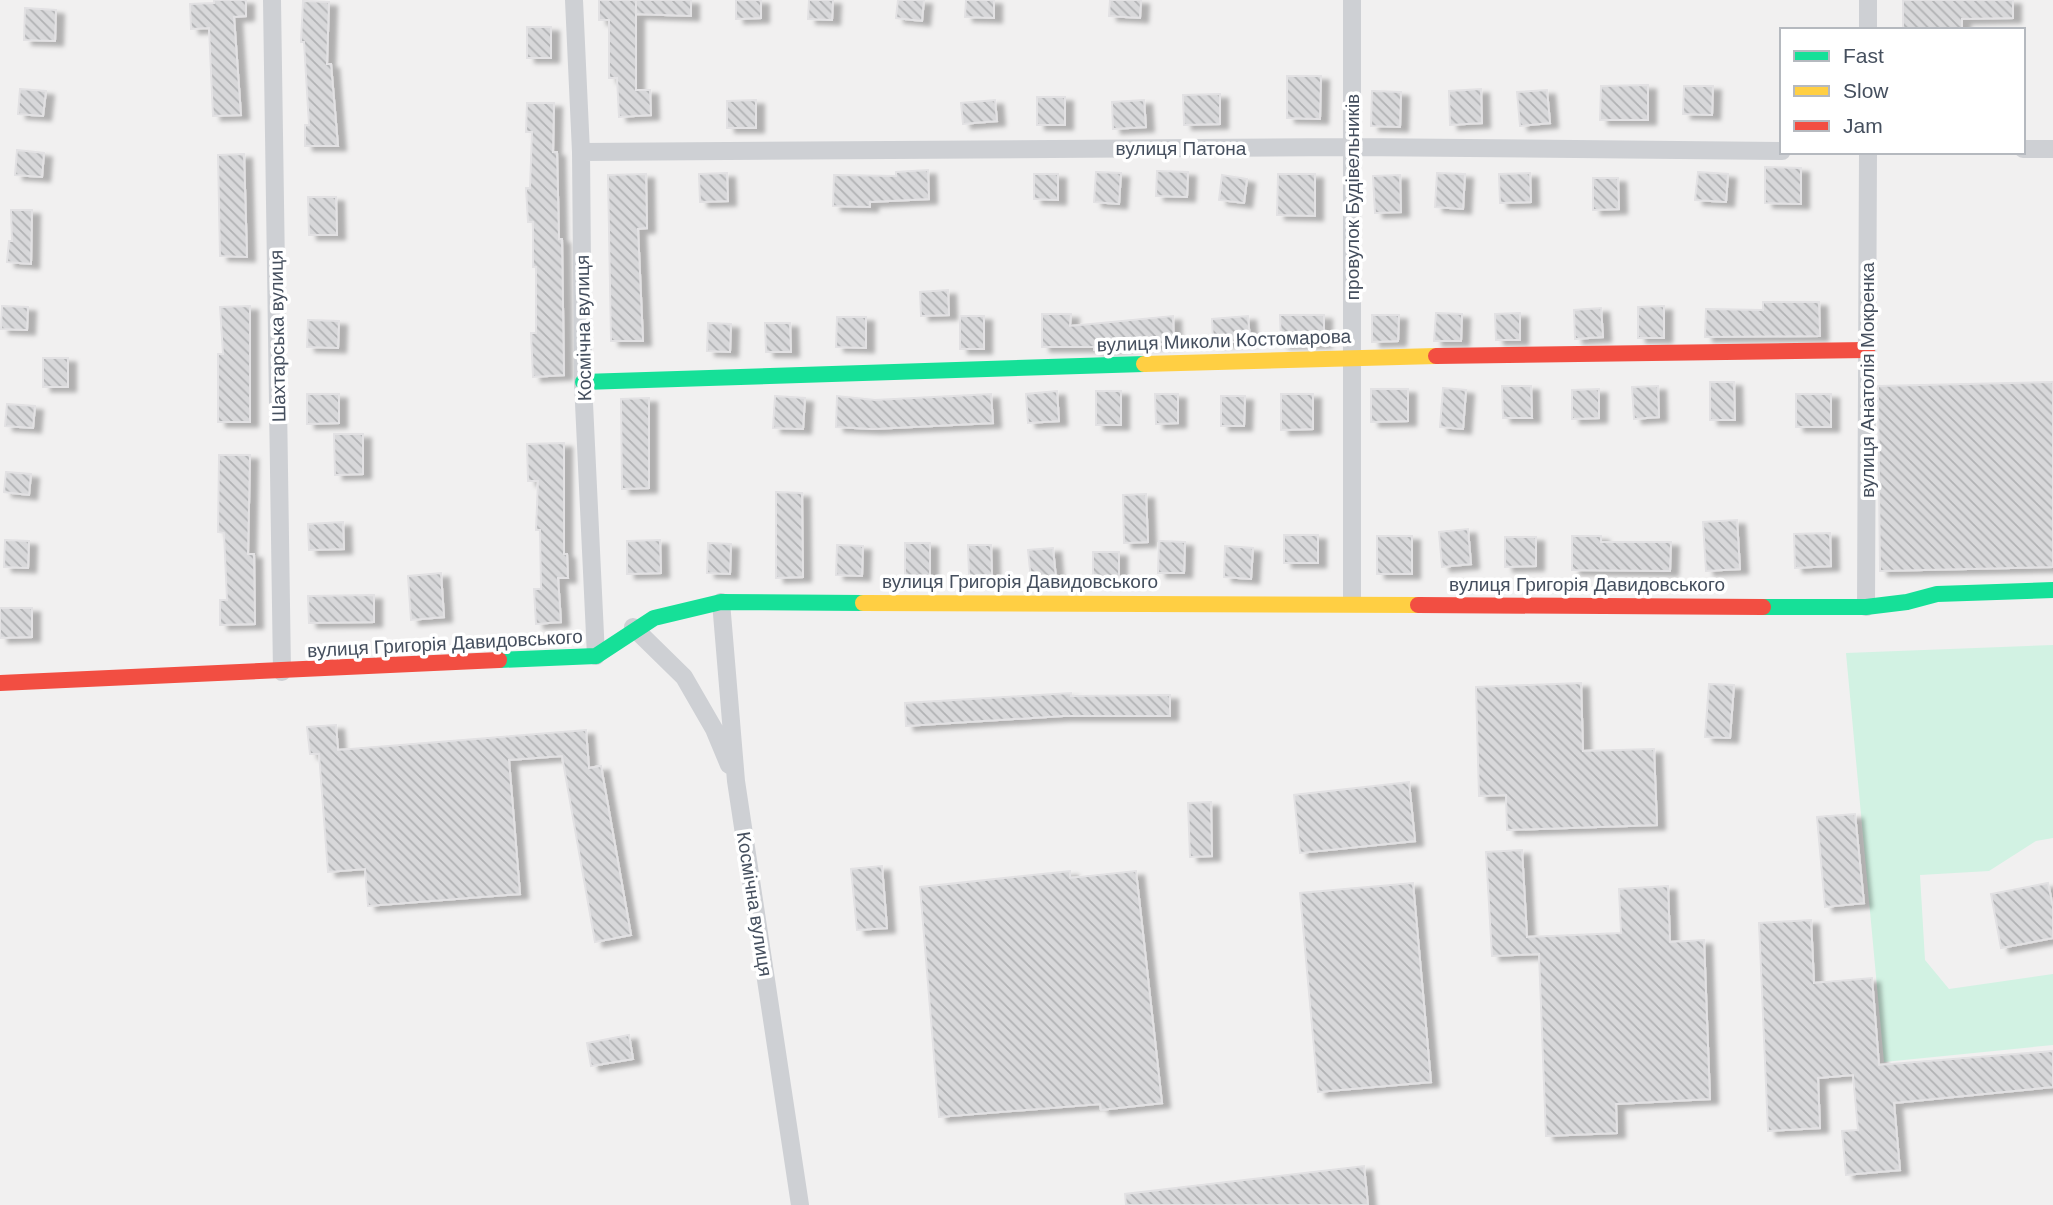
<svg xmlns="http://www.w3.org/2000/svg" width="2053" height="1205" font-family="Helvetica,sans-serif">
	<defs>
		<pattern id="building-back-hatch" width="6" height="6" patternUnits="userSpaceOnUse" patternTransform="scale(1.75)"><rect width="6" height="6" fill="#d8d8da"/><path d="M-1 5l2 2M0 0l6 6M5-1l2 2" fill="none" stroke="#b1b2b4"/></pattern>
		<filter id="shadow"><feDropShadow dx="8" dy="4.5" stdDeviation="2" flood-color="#0004"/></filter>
	</defs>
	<rect width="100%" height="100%" fill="#f1f0f0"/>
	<path fill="#d2f2e3" d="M2053,645V838L2036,841L1989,871L1920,875L1925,960L1949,989L2053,974V1045L1884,1062L1846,653Z"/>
	<path fill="url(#building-back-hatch)" stroke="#e2e1e3" stroke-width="2" filter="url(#shadow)" d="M214,0H246V16L234,17L241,115L213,116L209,28L191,29L190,4L214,3Z
		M599,0H636V13V0H691V16L636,14V90H650L651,115L619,117L617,78H609V20H599Z
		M736,0H761V18L736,19Z
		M809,0H833L832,20L808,19Z
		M898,0H924L922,21L896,18Z
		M966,0H994V18L965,17Z
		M1110,0H1141L1140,18L1109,16Z
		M1903,0H2013V18L1962,19V30H1903Z
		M303,1L329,2L327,64H331L338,146H305V125H309L304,42H301Z
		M25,8L56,10L55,41L24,40Z
		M527,27H551V58H527Z
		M1287,76H1321L1320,119L1287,118Z
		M1648,85V120H1600L1601,86Z
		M1684,86H1713L1712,115L1683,114Z
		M20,89L46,91L43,116L18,114Z
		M1481,89L1482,123L1450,125L1449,91Z
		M1547,90L1550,123L1520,126L1517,92Z
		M1372,91L1401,92L1400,127L1371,126Z
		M1220,94V124L1184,125L1183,95Z
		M1037,97H1065V125H1037Z
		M756,100V128H727V101Z
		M995,100L997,121L963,124L961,103Z
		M1144,100L1146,127L1113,129L1112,102Z
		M527,103H554L553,152H557L559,239H562L564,375L533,377L531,333H536V267H533V222H528L526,188H530L532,132H526Z
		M17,150L44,153L42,177L15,175Z
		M244,154L247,257L220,256L218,155Z
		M1765,167L1801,168V204L1765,203Z
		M928,170L929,199L870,202V207L833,206L834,175L896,176V172Z
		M1157,171L1188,172L1187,197L1156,196Z
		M1096,172L1121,173L1119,204L1094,202Z
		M1698,172L1728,174L1726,202L1695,200Z
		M727,173L728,201L700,202L699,174Z
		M1437,173L1465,174L1463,209L1435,207Z
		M1530,173L1531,202L1500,203L1499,174Z
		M646,174L647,228L638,229L643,341H611L608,175Z
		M1034,174H1058V200L1034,199Z
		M1278,174H1315V216L1277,215Z
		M1222,175L1247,179L1244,203L1219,200Z
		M1400,175L1401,212L1375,213L1373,176Z
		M1593,178H1618L1619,209L1593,210Z
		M308,197H336L337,235H309Z
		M11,210H32L31,264L7,262L9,241H12Z
		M948,290L949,315L921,316L920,292Z
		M1763,302H1819L1820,336L1705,337L1706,309L1763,310Z
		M2,306L28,307L27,330L1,329Z
		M250,306V422H218V354H223L220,307Z
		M1664,306V338H1638V307Z
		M1601,308L1603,337L1575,339L1574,310Z
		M1436,313L1462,314L1461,341H1434Z
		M1520,313V340H1496L1495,314Z
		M1042,314H1071L1070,326L1173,316L1174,343L1094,350V347H1042Z
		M1280,315H1324V343L1281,344Z
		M1372,315H1399L1398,341L1372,342Z
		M960,316H984V349H960Z
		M1248,316L1250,341L1213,343L1212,319Z
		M837,317H866V348L836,347Z
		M308,320L339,321L338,348L307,347Z
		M708,323L731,324L730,352L707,351Z
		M765,323H790L791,352H766Z
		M43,358H68V387H43Z
		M1710,382H1734L1735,420H1710Z
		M2053,382V567L1880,571L1878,386Z
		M1502,386H1531L1532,418H1503Z
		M1658,386L1659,417L1634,419L1632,387Z
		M1443,388L1466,390L1463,429L1440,427Z
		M1371,389H1408V421L1371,422Z
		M1599,389V418L1572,419V390Z
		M1057,391L1059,421L1028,423L1026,394Z
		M1096,391H1121V425H1096Z
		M307,394H339V423L307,424Z
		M991,394L993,423L873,429L836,427L837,396L875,400Z
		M1155,394H1178V423L1156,424Z
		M1281,394H1313V429L1281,430Z
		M1796,394H1831V427H1796Z
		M775,396L805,398L803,429L773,428Z
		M1221,396H1245L1244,426H1221Z
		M649,398V488L622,489L621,399Z
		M7,404L35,406L33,428L5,426Z
		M334,434H363V474L335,475Z
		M564,443V554H567L568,578H558L561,622L536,624L534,589H541L540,530H536L538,481H528L527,444Z
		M219,455H250L248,554H254L255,624L220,625V600H227L224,533L218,532Z
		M6,472L31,474L29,495L4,492Z
		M776,492L802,493L803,577L776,578Z
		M1146,494L1148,542L1124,543L1123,495Z
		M1737,520L1740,569L1706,571L1703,522Z
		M343,522L344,549L309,550L308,524Z
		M1468,529L1471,564L1442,567L1439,532Z
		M1830,533L1831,566L1795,568L1794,534Z
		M1284,535H1318V563H1284Z
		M1377,536H1412V574H1377Z
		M1572,536H1601V542H1671L1670,571L1572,570Z
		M1505,537H1536V566L1505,567Z
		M5,540L29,541L28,568L4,567Z
		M660,540L661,573L627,574V541Z
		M1159,541L1185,542L1184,573H1158Z
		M708,543L731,544L730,574L707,573Z
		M905,543H930V576H905Z
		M837,545L863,546L862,576L836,575Z
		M968,545H991L992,575L969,576Z
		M1225,546L1253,548L1251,579L1224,577Z
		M1053,548L1056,578L1031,580L1028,550Z
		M1093,552H1119V578L1093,579Z
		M441,573L444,617L411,620L408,576Z
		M374,595V622L309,623L308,596Z
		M0,608H32V637L0,638Z
		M1581,683L1583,751L1654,749L1657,825L1507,830L1506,795L1479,796L1476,687Z
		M1709,684L1734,685L1730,738L1705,737Z
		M1071,693V696L1170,695V716H1063L906,726L905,703Z
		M336,725L338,750L586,730L589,768L601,766L631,935L595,942L562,756L509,760L520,894L368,906L365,869L328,872L319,754H310L307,727Z
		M1409,782L1415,841L1300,853L1294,795Z
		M1211,802L1212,856L1190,857L1188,803Z
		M1855,814L1864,903L1825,907L1817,817Z
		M1522,850L1527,937L1621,933L1619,889L1668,886L1670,942L1704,940L1710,1099L1616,1104L1617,1133L1546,1136L1539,954L1492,956L1486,852Z
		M882,866L887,928L857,930L851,869Z
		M1070,871V878L1136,871L1162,1103L1101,1110L1100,1104L939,1117L920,887Z
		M1413,883L1431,1082L1318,1092L1300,893Z
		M2048,883L2053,907V938L2001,948L1991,894Z
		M1811,920L1814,983L1872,978L1879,1065L2053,1051V1087L1894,1103L1900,1170L1846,1175L1842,1131L1858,1130L1853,1075L1818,1078L1820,1128L1768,1131L1759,923Z
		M629,1035L633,1059L591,1066L587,1043Z
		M1364,1166L1368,1205H1126L1125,1194Z"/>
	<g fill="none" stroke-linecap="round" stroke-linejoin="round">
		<path stroke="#ced0d4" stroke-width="18" d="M272,0L282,672
			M574,0L581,152L583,382L596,656
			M1352,0V603
			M1868,30V0
			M2023,149H2053
			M581,152L1352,147L1782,151
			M721,602L736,781L800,1205
			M1866,607L1868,152
			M633,627L684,677L714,729L729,765"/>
		<path stroke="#16e098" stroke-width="16" d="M583,382L1144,364
			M1763,607H1866L1907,602L1937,594L2053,590
			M499,660L596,656L654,618L721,602L863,603"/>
		<path stroke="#ffcf43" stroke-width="16" d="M1144,364L1436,356
			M863,603L1418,605"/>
		<path stroke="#f24e42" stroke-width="16" d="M1436,356L1867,350
			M1418,605L1763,607
			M0,683L499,660"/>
	</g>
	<g text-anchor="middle" stroke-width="7" stroke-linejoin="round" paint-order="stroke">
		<g font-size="19" fill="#454f5e" stroke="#fff">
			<text x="1181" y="155">вулиця Патона</text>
			<text transform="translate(1352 197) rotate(-90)" y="7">провулок Будівельників</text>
			<text transform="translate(583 328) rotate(-91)" y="7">Космічна вулиця</text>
			<text transform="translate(277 336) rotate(-91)" y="7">Шахтарська вулиця</text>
			<text transform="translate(1224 340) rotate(-2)" y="7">вулиця Миколи Костомарова</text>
			<text transform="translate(1867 380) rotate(-90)" y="7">вулиця Анатолія Мокренка</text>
			<text x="1020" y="588">вулиця Григорія Давидовського</text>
			<text x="1587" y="591">вулиця Григорія Давидовського</text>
			<text transform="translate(445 643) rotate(-3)" y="7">вулиця Григорія Давидовського</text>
			<text transform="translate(755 904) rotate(81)" y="7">Космічна вулиця</text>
		</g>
	</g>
	<rect x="1780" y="28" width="245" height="126" fill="#ffffff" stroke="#b5b9bf" stroke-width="2"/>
	<rect x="1794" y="51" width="35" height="10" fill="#16e098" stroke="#b5b9bf" stroke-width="2"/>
	<text x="1843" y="63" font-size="21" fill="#454f5e">Fast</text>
	<rect x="1794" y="86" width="35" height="10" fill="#ffcf43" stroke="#b5b9bf" stroke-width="2"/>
	<text x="1843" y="98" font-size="21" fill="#454f5e">Slow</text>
	<rect x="1794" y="121" width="35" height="10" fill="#f24e42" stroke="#b5b9bf" stroke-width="2"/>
	<text x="1843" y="133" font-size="21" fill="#454f5e">Jam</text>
</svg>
